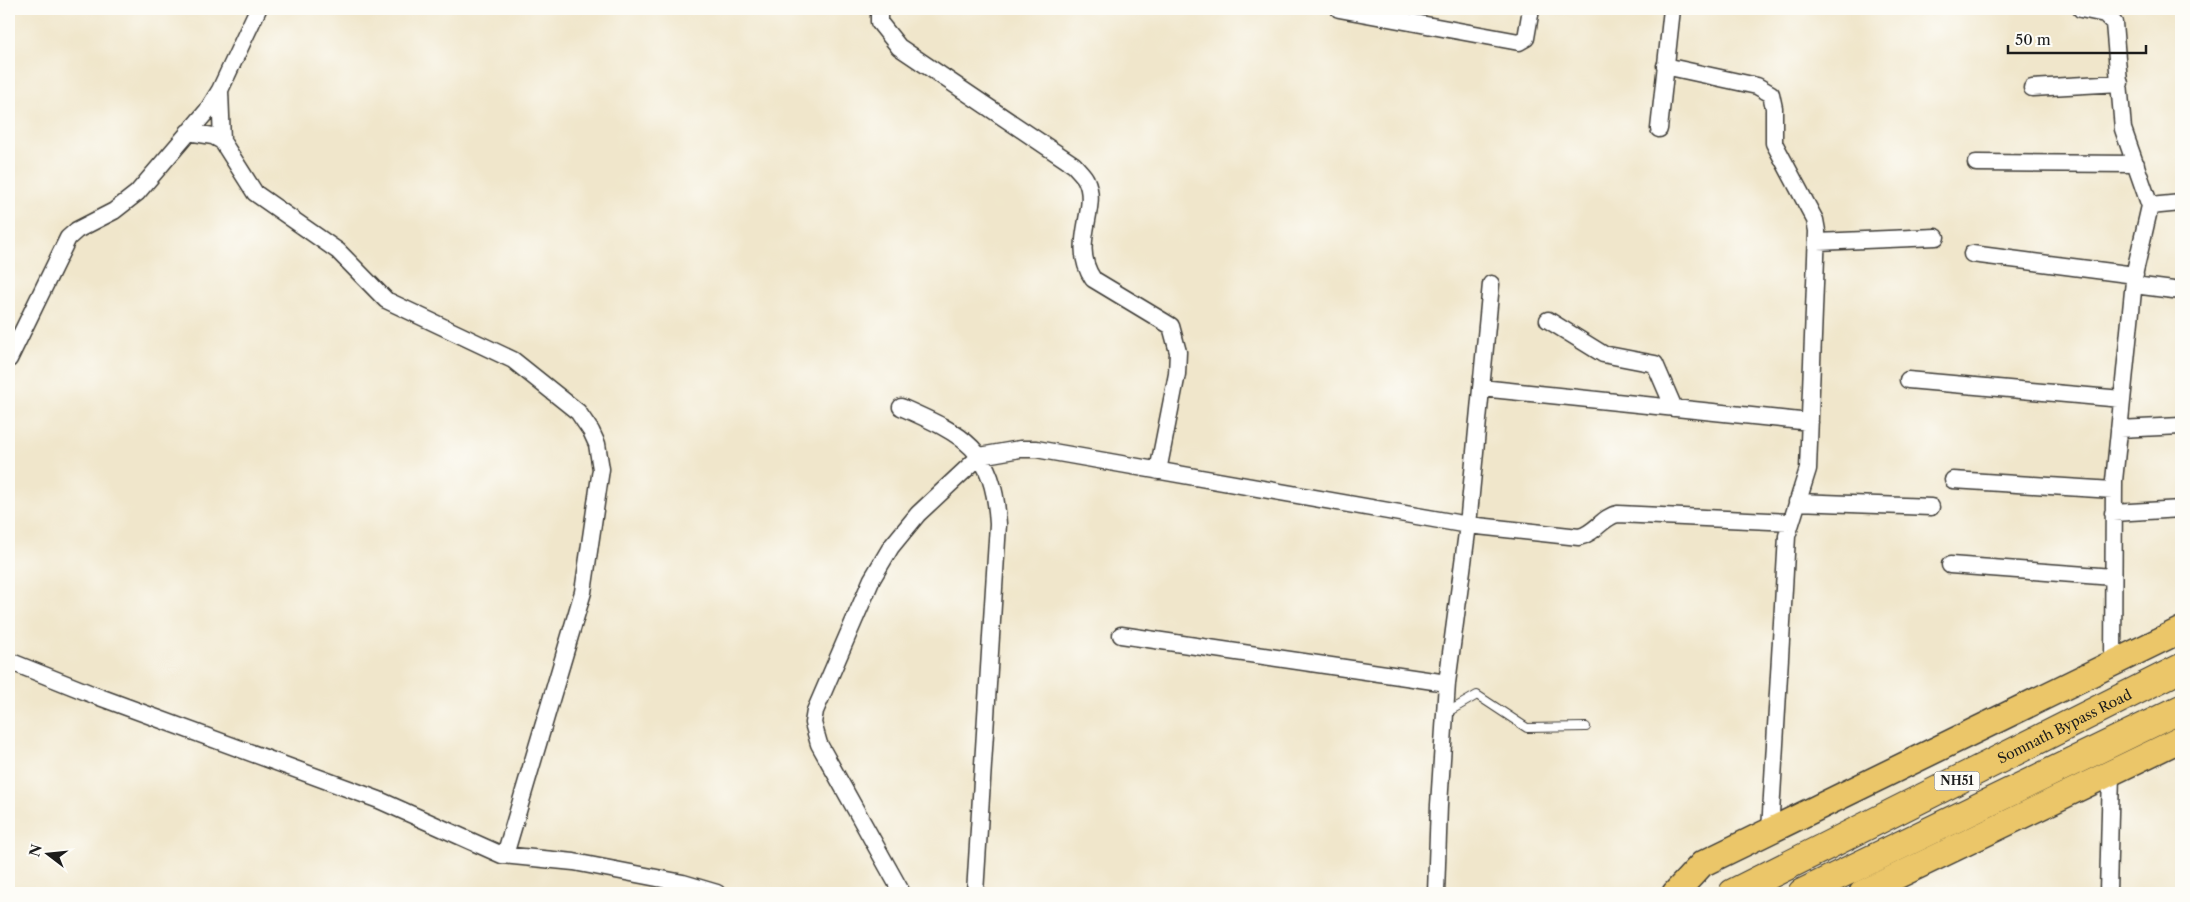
<svg xmlns="http://www.w3.org/2000/svg" width="2190" height="902" font-family="'Libre Caslon Text',serif">
	<rect width="100%" height="100%" fill="#fdfcf7"/>
	<filter id="ink" filterUnits="userSpaceOnUse"><feTurbulence type="fractalNoise" baseFrequency=".02" numOctaves="2"/><feDisplacementMap in="SourceGraphic" scale="10" xChannelSelector="R" yChannelSelector="G"/><feConvolveMatrix kernelMatrix="1 2 1 2 8 2 1 2 1" color-interpolation-filters="sRGB"/></filter>
	<filter id="wash" filterUnits="userSpaceOnUse"><feTurbulence type="fractalNoise" baseFrequency=".0096" numOctaves="4" result="noise"/><feDisplacementMap in="SourceGraphic" scale="20" xChannelSelector="R" yChannelSelector="G"/><feGaussianBlur stdDeviation="1.12" result="paint"/><feColorMatrix in="noise" values="0 0 0 0 0 0 0 0 0 0 0 0 0 0 0 0 0 1.4 0 .05"/><feComposite in="paint" operator="in"/></filter>
	<g filter="url(#wash)">
		<rect width="100%" height="100%" fill="#f0e6cb"/>
	</g>
	<g filter="url(#ink)">
		<g fill="none" stroke-linecap="round" stroke-linejoin="round">
			<g stroke="#3c3a36" stroke-width="10">
				<path id="lane" d="M1446,713L1477,695L1527,728L1586,727"/>
			</g>
			<g stroke="#3c3a36" stroke-width="19">
				<path id="street" d="M879,9V22L899,47L1074,165C1078,170 1084,175 1086,180C1100,208 1069,244 1093,279L1171,326L1178,352L1177,374L1158,471
					M1339,9L1519,42L1526,38L1531,9
					M2081,9L2105,14L2114,23L2123,129L2150,206L2135,271L2114,481L2113,663
					M1665,66L1757,86L1771,94L1774,108V143L1815,220L1817,231L1808,469L1787,536L1770,831
					M2032,88L2120,83
					M220,91L222,141
					M1659,129L1672,9
					M188,132L213,136L222,141L255,193L338,251L386,300L513,360L578,412L591,431L597,444L601,469L583,592L505,855
					M1976,163L2136,164
					M2150,206L2181,203
					M1817,242L1936,237
					M1972,254L2135,275
					M2134,285L2181,291
					M1548,320L1603,354L1655,364L1674,408
					M9,359L68,238L77,230L114,211L137,193L207,111L220,90L258,9
					M1908,380L2122,399
					M1481,388L1810,422
					M901,407C964,435 994,448 998,524L975,893
					M2119,429L2181,426
					M1953,480L2113,490
					M1797,502L1931,507
					M2113,513L2181,509
					M1950,565L2113,577
					M1121,635L1447,683
					M9,661L94,695L379,800L502,855L574,862L683,883L717,893
					M902,893L819,744L813,723L815,711L872,579L891,547L918,514L980,456L1020,449H1036L1468,525L1579,537C1595,534 1603,516 1618,514L1790,522
					M1436,893L1439,805L1447,683L1468,525L1491,284
					M2108,893L2111,773"/>
			</g>
			<g stroke="#3c3a36" stroke-width="28">
				<path id="primary" d="M1675,893L1702,864L2181,630
					M1862,893L2181,739"/>
			</g>
			<g stroke="#3c3a36" stroke-width="30">
				<g id="highway">
					<path id="s1" d="M1733,893L2181,668"/>
					<path d="M1802,893L2181,709"/>
				</g>
			</g>
			<use href="#lane" stroke="#fff" stroke-width="8"/>
			<use href="#street" stroke="#fff" stroke-width="16"/>
			<use href="#primary" stroke="#ebc669" stroke-width="25"/>
			<use href="#highway" stroke="#ebc669" stroke-width="28"/>
		</g>
	</g>
	<g text-anchor="middle" stroke-width="4" stroke-linejoin="round" paint-order="stroke">
		<rect fill="#fdfcf7" stroke="#605f5e" stroke-width="1" x="1934.5" y="771.5" width="45" height="19" rx="4"/>
		<g font-size="12" font-weight="bold" fill="#1c1c1c">
			<text x="1957" y="785">NH51</text>
		</g>
		<g font-size="14" fill="#1c1c1c" stroke="#fdfcf7">
			<text dy="5" stroke="none"><textPath href="#s1" startOffset="371">Somnath Bypass Road</textPath></text>
		</g>
	</g>
	<rect width="2190" height="902" fill="none" stroke="#fdfcf7" stroke-width="30"/>
	<g transform="translate(48 854) rotate(286)" stroke="#fdfcf7" stroke-width="4" paint-order="stroke">
	<path d="M0-4L9 19L0 12L-9 19Z" fill="#1c1c1c"/>
	<text y="-8" font-size="14" font-weight="bold" text-anchor="middle" fill="#1c1c1c">N</text>
	</g>
	<path d="M2008 45v8h138v-8" fill="none" stroke="#1c1c1c" stroke-width="2.5"/>
	<text x="2015" y="45" font-size="15" fill="#1c1c1c" stroke="#fdfcf7" stroke-width="4" paint-order="stroke">50 m</text>
</svg>
